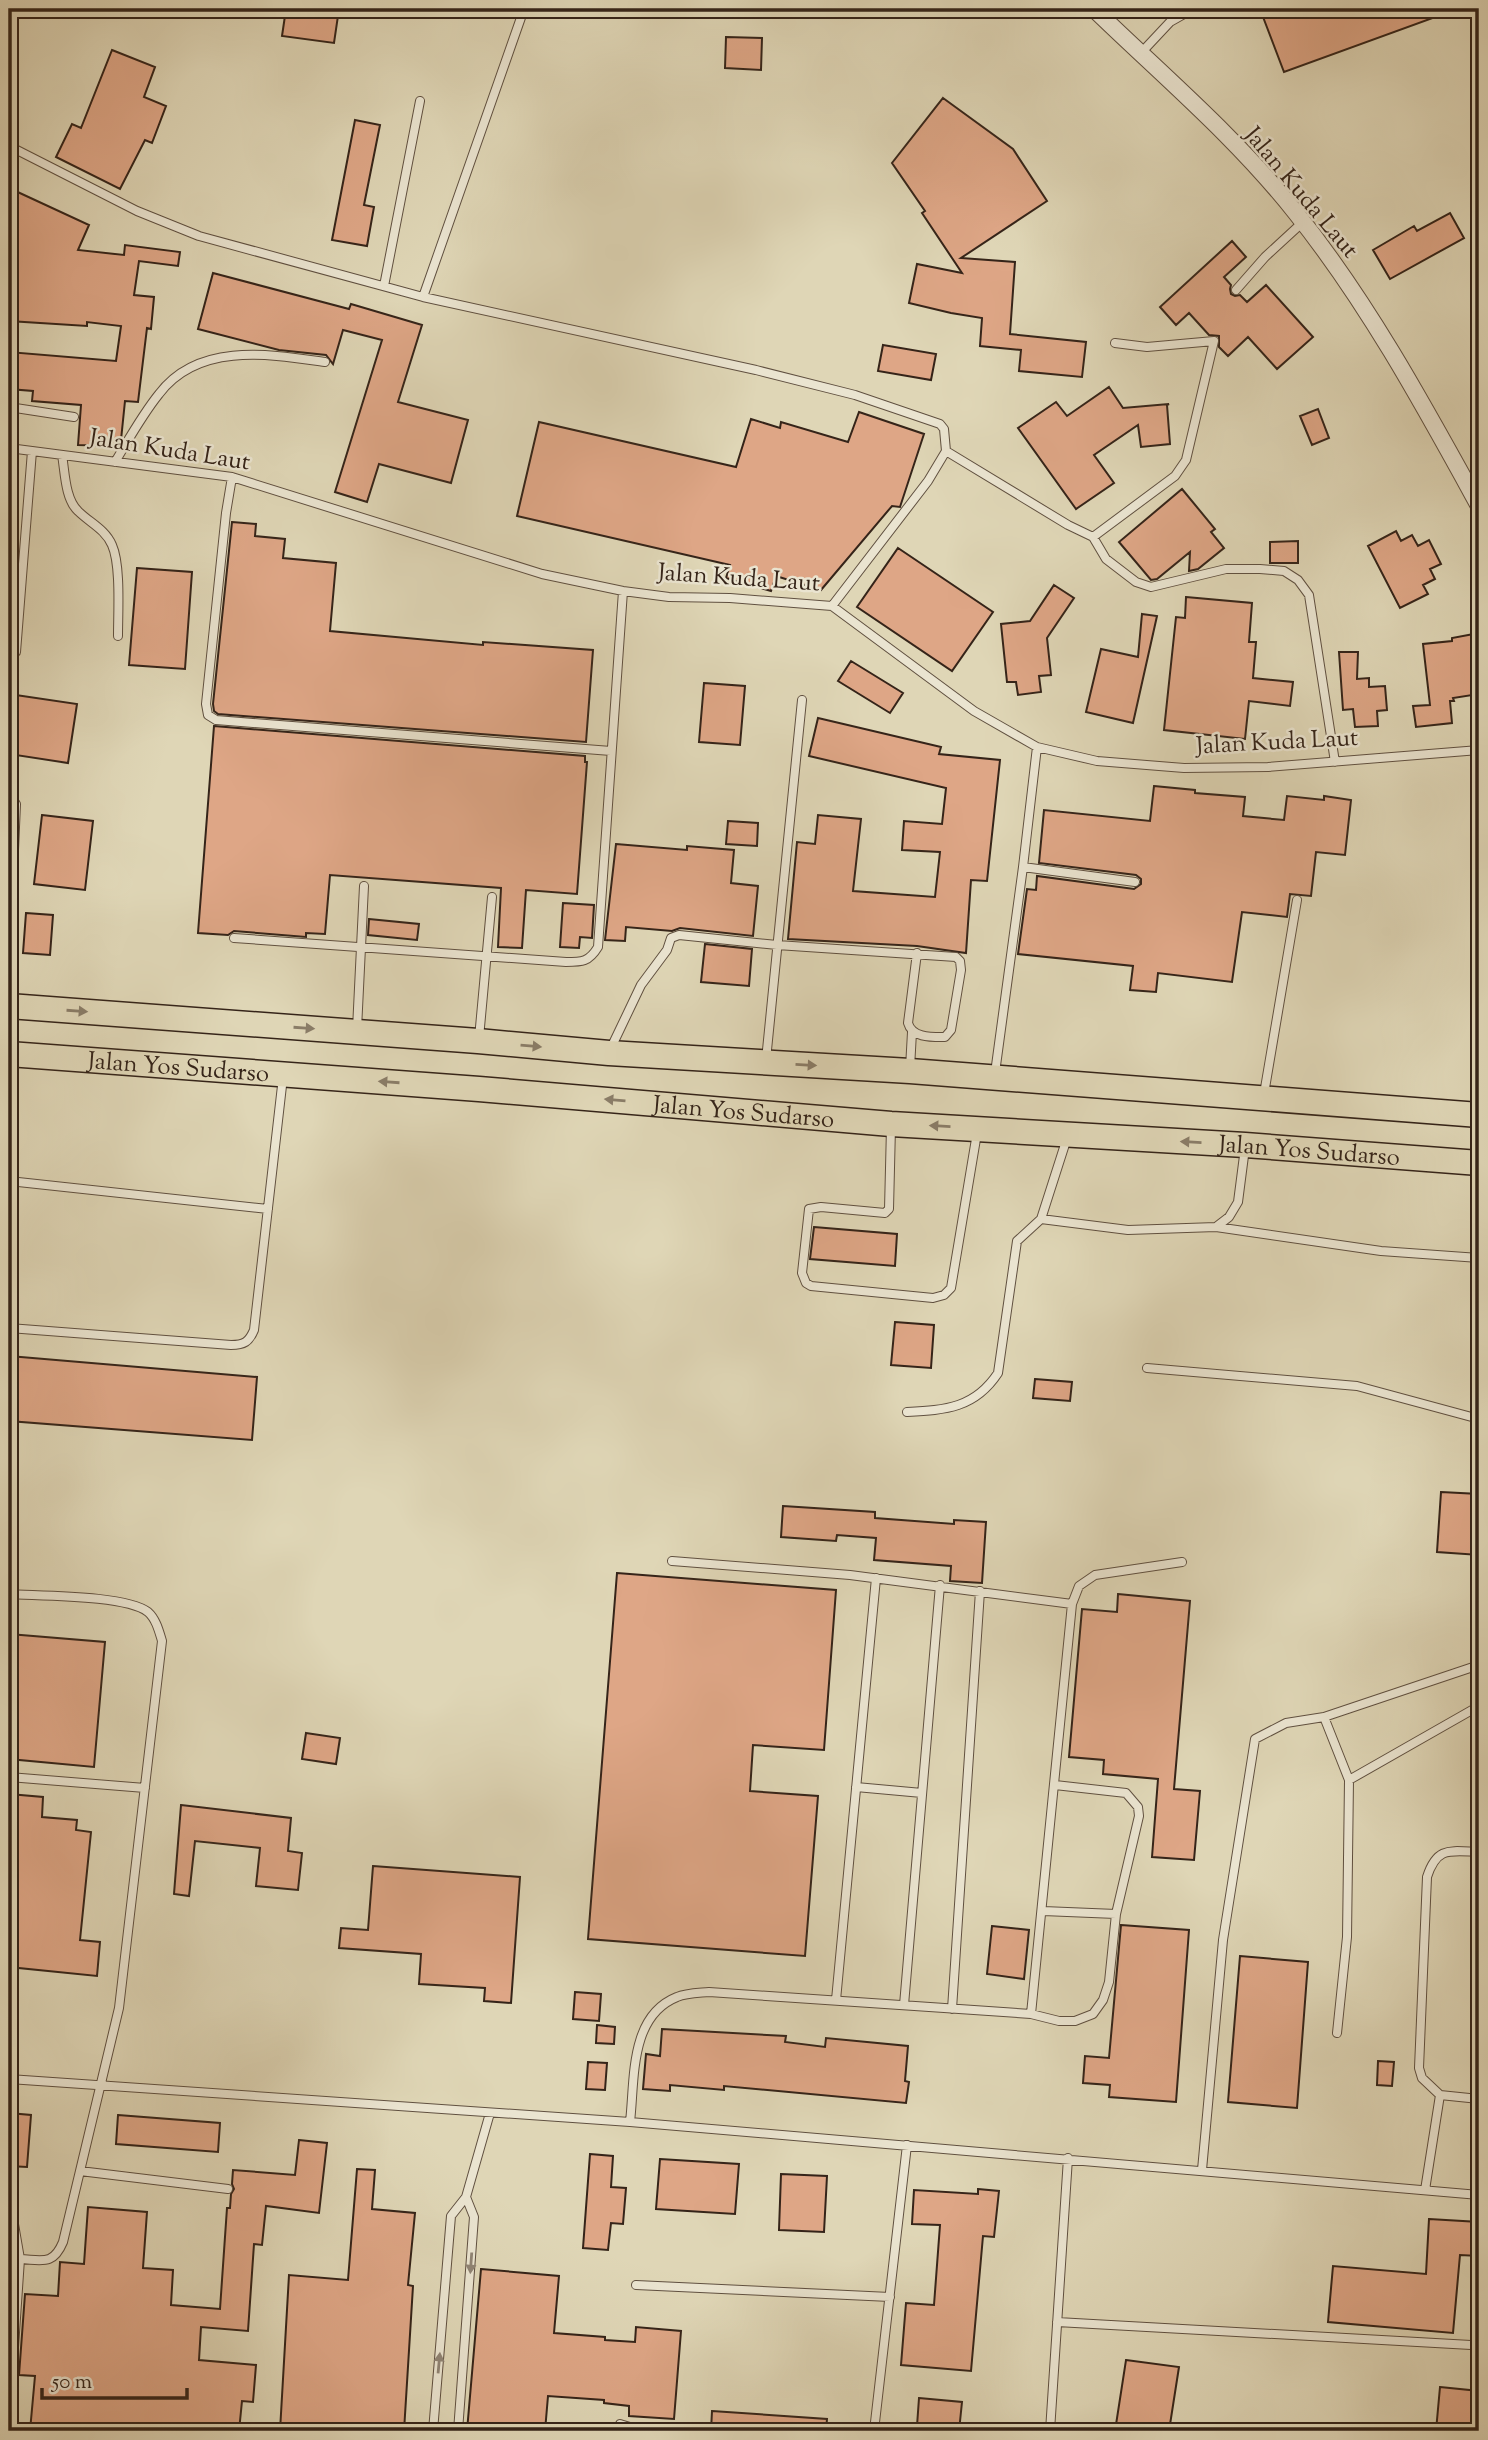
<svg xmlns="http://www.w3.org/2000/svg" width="1488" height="2440" font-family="'Sorts Mill Goudy',serif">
	<rect width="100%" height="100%" fill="#dfd6b6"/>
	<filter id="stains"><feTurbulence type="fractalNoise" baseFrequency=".00286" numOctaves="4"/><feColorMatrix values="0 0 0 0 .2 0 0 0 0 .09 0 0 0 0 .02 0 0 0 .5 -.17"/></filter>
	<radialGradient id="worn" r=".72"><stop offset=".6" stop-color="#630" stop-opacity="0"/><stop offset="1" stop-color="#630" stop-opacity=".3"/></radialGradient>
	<path fill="#dea686" stroke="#352419" stroke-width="2" d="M286,9H339L334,43L282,36Z
		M1260,9H1451L1452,11L1284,72Z
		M726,37L762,38L761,70L725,68Z
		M112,50L155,67L144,97L166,106L152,143L145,140L120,189L56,157L72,124L81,128Z
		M943,98L1013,149L1047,201L961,258L1015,262L1010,334L1086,342L1082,377L1019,371L1021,350L980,346L982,318L951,313L909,303L917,264L962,273L922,213L925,211L892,163Z
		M355,120L380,125L364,205L374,207L367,246L332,240Z
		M9,188L89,225L78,250L124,255L125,245L180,252L178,266L139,261L134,295L154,297L151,329L147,328L138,402L125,401L121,440L117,446L78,445L81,405L32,401L33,391L9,389V352L116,361L121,326L87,322V326L9,321Z
		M1450,213L1464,238L1390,279L1373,250L1414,226L1417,231Z
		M1232,241L1246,257L1224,277L1231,285L1230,289L1231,294L1235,296L1240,295L1247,302L1266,285L1313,337L1277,369L1248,337L1228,356L1219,347V336L1209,335L1189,313L1176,325L1160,307Z
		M213,273L349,309L351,304L422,325L398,402L468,420L451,483L379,464L367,502L335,492L382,340L343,330L333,364L326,355L279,350L198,329Z
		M883,345L936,354L931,380L878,371Z
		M1109,387L1123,408L1169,404L1167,405L1170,444L1141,447L1138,425L1094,455L1114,483L1076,509L1018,428L1056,402L1067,416Z
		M1318,409L1329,438L1312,445L1300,416Z
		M859,412L924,434L900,507L892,506L821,590L776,576L771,591L726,578L730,565L517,516L539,422L736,467L751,419L780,428L781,422L848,442Z
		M1182,489L1215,529L1211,532L1224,548L1198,569L1189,571L1190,552L1157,579L1151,580L1119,542Z
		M232,522L256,524L255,536L285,539L283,558L336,563L330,631L483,645V642L593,650L586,742L218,714L214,711L213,704Z
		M1396,531L1401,541L1412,535L1418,546L1429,540L1441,564L1430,569L1435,579L1423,585L1428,594L1400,608L1368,546Z
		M1298,541V563H1270V542Z
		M898,548L993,612L952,671L857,607Z
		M137,568L192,572L185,669L129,665Z
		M1054,585L1074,598L1047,638L1051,675L1039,676L1041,692L1018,695L1016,682H1007L1001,624L1030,621Z
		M1186,597L1252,603L1249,642H1256L1253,678L1293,682L1290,706L1249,701L1245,739L1164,730L1176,617L1185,618Z
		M1142,614L1157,616L1133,723L1086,712L1101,649L1138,657Z
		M1479,633V694L1453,698L1454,701H1450L1452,723L1416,727L1413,706L1430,705L1423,644L1452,641V638Z
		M1339,652H1358L1357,679L1369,678V687L1385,686L1387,710L1377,711L1378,726L1355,727L1353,709L1343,710Z
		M851,661L903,693L890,713L838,681Z
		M704,683L745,686L740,745L699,742Z
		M9,694L77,704L68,763L9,754Z
		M818,718L941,747L939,754L1000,760L987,881L971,880L966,953L917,946L788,939L797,842L815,844L818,815L861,819L853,891L935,897L940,852L902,850L904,821L942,824L946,788L809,756Z
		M214,726L585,756V762H587L577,894L526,890L522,948L498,947L501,888L330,875L325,934L306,933V937L234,931L228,935L198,933Z
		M1154,786L1195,790V793L1245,797L1243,816L1284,820L1287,796L1324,800V796L1351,800L1345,855L1316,852L1311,896L1290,894L1287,917L1242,912L1232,982L1158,973L1156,992L1130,990L1133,966L1018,954L1027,889L1036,890L1037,876L1134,889L1141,884V879L1136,875L1039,863L1044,810L1150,821Z
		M42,815L93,821L85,890L34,884Z
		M728,821L758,823L757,846L726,844Z
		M616,844L687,850V846L734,850L731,883L758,886L753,936L680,928L672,931L626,927L625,941L605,940Z
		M563,903L594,905L592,938L580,937L579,948L560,947Z
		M26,913L53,915L50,955L23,953Z
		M369,919L419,924L417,940L368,935Z
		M705,944L752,949L749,986L701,982Z
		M814,1227L897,1234L895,1266L810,1259Z
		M895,1322L934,1325L931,1368L891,1365Z
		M9,1356L257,1377L252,1440L9,1421Z
		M1035,1379L1072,1382L1070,1401L1033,1398Z
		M1441,1492L1479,1494V1555L1437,1552Z
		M783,1506L875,1512V1518L954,1524V1520L986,1522L982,1583L950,1581L951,1566L874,1560L876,1538L837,1535L836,1541L781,1537Z
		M617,1573L836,1590L824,1750L753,1745L750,1791L818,1796L805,1956L588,1939Z
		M1118,1594L1190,1601L1174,1789L1200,1791L1194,1860L1152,1857L1158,1779L1103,1774L1104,1760L1069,1757L1082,1609L1117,1612Z
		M9,1634L105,1642L94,1767L9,1759Z
		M306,1733L340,1738L336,1764L302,1759Z
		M9,1794L43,1797L42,1817L77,1820L76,1830L91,1832L80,1940L100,1942L97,1976L9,1967Z
		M181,1805L291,1818L288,1851L302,1853L298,1890L256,1886L260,1848L195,1841L189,1896L174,1894Z
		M373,1866L520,1877L511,2003L484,2001L485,1988L419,1984L421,1954L339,1948L341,1928L368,1930Z
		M1121,1925L1189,1930L1176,2102L1109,2097L1110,2085L1083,2083L1085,2056L1109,2058Z
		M992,1926L1029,1930L1024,1979L987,1974Z
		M1240,1956L1308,1962L1297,2108L1228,2102Z
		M575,1992L601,1994L599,2021L573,2019Z
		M597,2025L615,2027L614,2044L596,2043Z
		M662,2029L786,2036L785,2042L825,2047L826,2038L908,2046L905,2081L909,2082L906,2103L724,2086V2090L670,2085V2091L643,2089L646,2054L660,2056Z
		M1378,2061L1394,2062L1392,2086L1377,2085Z
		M588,2062L607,2063L605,2090L586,2089Z
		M9,2113L31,2115L27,2167L9,2166Z
		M118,2115L220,2123L218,2152L116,2144Z
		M299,2140L327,2143L319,2213L266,2206L262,2245L254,2244L248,2331L201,2327L199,2360L256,2365L253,2402L242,2401L239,2431H30L35,2376L19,2375L25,2294L58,2296L60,2262L84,2264L88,2207L147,2212L143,2268L173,2270L171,2305L220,2309L227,2208H230L231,2194L234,2189L232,2184L233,2170L295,2175Z
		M590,2154L613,2156L611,2187L626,2188L623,2224L611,2223L608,2250L583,2248Z
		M660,2159L739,2164L735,2214L656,2209Z
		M357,2169L375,2170L372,2209L415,2213L408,2285L413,2286L404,2431H280L289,2275L348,2280Z
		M781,2174L827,2176L824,2232L779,2230Z
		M978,2189L999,2191L994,2237L983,2236L971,2371L901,2365L906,2303L934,2305L940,2225L912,2224L914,2190L978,2194Z
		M1429,2219L1479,2222V2256L1460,2255L1453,2333L1328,2322L1333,2266L1426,2274Z
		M481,2269L559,2276L554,2333L605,2337V2340L635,2342L636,2327L681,2331L674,2419L629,2416V2406L604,2403V2400L548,2396L545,2431H467Z
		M1126,2360L1179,2367L1169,2431H1115Z
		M1440,2387L1479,2391V2431H1436Z
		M919,2398L962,2402L959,2431H921V2426H917Z
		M712,2411L827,2419L826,2431H711Z"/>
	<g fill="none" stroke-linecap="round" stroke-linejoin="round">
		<g stroke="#605040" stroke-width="10">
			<path id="lane" d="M1140,54L1170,22L1193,9
				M9,146L137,211L199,236L423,297L756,370L855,395L940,424L944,429L946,451L928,481L832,606
				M384,286L420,101
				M1236,290L1265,257L1303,222
				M423,297L524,9
				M9,407L74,417
				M9,448L232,477L542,574L623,591L669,597L730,598L832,606L974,711L1037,747L1097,761L1184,768L1268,767L1479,750
				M946,451L1068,525L1093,537L1106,559L1136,582L1151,587L1226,569H1260L1284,571L1298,580L1309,595L1335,762
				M62,455C65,472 65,499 78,511C90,523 105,529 112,545C121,565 118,612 118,636
				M115,462C129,439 142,415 159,394C198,342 269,354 325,362
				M232,477L226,513L206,704L208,715L216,720L611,751
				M1093,537L1175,476L1186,460L1214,341L1147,347L1115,343
				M9,657L16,652L32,451
				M1037,747L1023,867L1135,882
				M9,795L16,804L9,964
				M234,938L566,962C582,962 589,962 598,947L623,591
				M357,1029L364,886
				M479,1038L492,897
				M610,1050L641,985L667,950L671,938L679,935L777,945L956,957L960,961L961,970L951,1030L945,1037C932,1037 912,1038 908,1023L917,953
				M766,1060L802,700
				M910,1068L912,1032
				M995,1073L1023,867
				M1264,1094L1297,900
				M891,1127L889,1209L885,1213L821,1207L809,1209L802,1273L806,1283L811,1286L933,1298L944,1295L951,1288L977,1133
				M9,1181L268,1209
				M1041,1219L1128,1230L1216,1227L1229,1217L1238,1202L1245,1148
				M1216,1227L1381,1251L1479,1258
				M9,1328L231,1345C244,1345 249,1342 254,1330L283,1077
				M1147,1368L1357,1386L1479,1419
				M907,1412C946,1410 975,1408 998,1373L1017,1241L1041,1219L1067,1138
				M672,1561L850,1575L1072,1604
				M9,1594C40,1596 126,1595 148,1612C156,1619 159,1631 162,1641L119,2008L63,2242C53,2266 42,2260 20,2259L10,2406
				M1324,1717L1349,1780L1347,1937L1337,2033
				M9,1777L145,1788
				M1349,1780L1479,1706
				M856,1787L922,1793
				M1043,1911L1116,1914
				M836,2000L876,1578
				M904,2005L940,1585
				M952,2009L980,1591
				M1031,2014L1059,2021H1075L1093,2014L1103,2000L1109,1982L1116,1914L1139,1816L1138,1807L1126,1793L1055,1785
				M9,2079L630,2122L1479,2195
				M1440,2095L1422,2078L1419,2068L1427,1877C1437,1846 1450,1851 1479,1852
				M630,2122C635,2080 629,2016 677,1997C686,1993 699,1993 709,1992L1031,2014L1072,1604L1079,1586L1095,1575L1182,1562
				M1202,2170L1223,1940L1255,1739L1286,1723L1324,1717L1479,1665
				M80,2171L228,2189
				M1425,2190L1440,2095L1479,2099
				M9,2195L20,2259
				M636,2285L890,2297
				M1057,2322L1471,2345
				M620,2424L643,2431
				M433,2431L451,2216L466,2197L490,2113
				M458,2431L474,2217L466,2197
				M874,2431L907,2145
				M1050,2431L1068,2158"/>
		</g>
		<g stroke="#605040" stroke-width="18">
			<path id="street" d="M1094,9C1162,75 1237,138 1296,213C1368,303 1424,406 1479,506"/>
		</g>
		<g stroke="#352419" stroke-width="27">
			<g id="primary">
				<path d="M9,1006L478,1041L609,1053L910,1071L1479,1115"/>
				<path id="s1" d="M9,1054L479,1089L891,1124L1245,1145L1479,1163"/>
			</g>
		</g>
		<use href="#lane" stroke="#eae4d0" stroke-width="8"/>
		<use href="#street" stroke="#eae4d0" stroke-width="16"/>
		<use href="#primary" stroke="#dfd6b6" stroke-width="24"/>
	</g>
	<defs><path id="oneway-solid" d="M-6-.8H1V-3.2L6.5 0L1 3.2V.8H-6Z" transform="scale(1.75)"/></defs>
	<g fill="#8a7d68">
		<use href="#oneway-solid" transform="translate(77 1011) rotate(4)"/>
		<use href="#oneway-solid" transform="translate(304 1028) rotate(4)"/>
		<use href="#oneway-solid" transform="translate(531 1046) rotate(5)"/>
		<use href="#oneway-solid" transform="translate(806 1065) rotate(3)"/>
		<use href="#oneway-solid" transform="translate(389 1082) rotate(-176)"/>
		<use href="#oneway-solid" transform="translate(615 1100) rotate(-175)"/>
		<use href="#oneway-solid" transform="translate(940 1126) rotate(-177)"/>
		<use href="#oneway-solid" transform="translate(1191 1142) rotate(-177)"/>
	</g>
	<g fill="#908474">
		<use href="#oneway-solid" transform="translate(471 2263) rotate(94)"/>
		<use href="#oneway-solid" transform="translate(439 2363) rotate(-85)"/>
	</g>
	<g text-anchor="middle" stroke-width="5" stroke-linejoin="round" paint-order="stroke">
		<g font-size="24" fill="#352419" stroke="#eae4d0">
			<text transform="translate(1302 192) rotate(50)" y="8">Jalan Kuda Laut</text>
			<text transform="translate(170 449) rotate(9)" y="8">Jalan Kuda Laut</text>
			<text transform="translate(739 577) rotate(4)" y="8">Jalan Kuda Laut</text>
			<text transform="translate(1277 741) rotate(-3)" y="8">Jalan Kuda Laut</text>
			<text dy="8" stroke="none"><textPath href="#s1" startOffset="170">Jalan Yos Sudarso</textPath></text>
			<text dy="8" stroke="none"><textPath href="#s1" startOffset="737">Jalan Yos Sudarso</textPath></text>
			<text dy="8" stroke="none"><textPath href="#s1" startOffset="1304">Jalan Yos Sudarso</textPath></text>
		</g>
	</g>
	<rect width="1488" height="2440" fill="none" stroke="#dfd6b6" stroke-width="35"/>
	<rect x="10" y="10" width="1467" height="2419" fill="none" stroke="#352419" stroke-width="3.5"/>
	<rect x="18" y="18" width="1453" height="2405" fill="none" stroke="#352419" stroke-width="2"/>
	<path d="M42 2388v10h145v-10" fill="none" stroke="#352419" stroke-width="3.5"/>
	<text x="52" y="2388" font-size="21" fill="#352419" stroke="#eae4d0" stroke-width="5" paint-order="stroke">50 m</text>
	<rect width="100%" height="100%" filter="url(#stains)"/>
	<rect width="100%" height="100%" fill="url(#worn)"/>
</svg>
